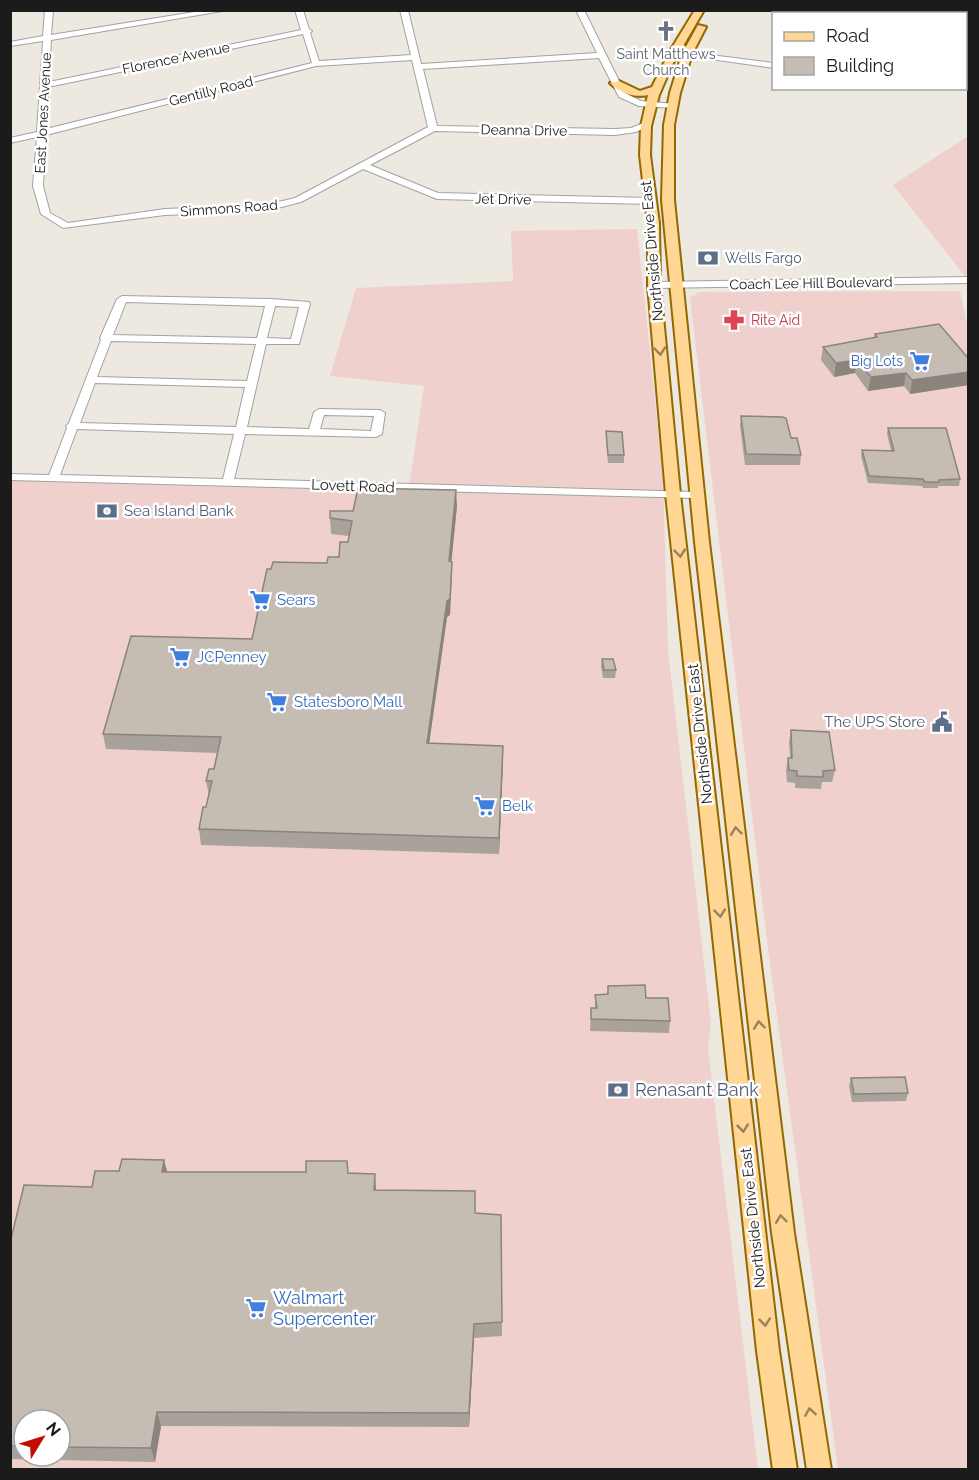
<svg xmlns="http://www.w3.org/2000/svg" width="979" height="1480" font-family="Raleway,sans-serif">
	<rect width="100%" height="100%" fill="#ede9e0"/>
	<path fill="#efd0cd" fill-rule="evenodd" d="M968,136V280L893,185Z
		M637,229L663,476L668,650L711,1023L708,1048L758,1469L11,1470V477L409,487L424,386L330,376L356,288L513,281L511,231ZM24,1420H60V1456H24Z
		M960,291L968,329V1469H838L768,949L690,298L699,292Z"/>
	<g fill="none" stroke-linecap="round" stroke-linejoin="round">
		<g stroke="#a2a2a2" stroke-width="2">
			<path id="minor" d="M45,10H53L51,35L207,10H228L51,40L49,82L301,30L295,10H303L309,29L312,31L310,33L319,61L411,55L400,10H408L421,64L597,53L576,10H584L625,93L641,101L676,104V108L639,106L619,97L599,58L423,69L437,126L615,129L631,128L646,122L650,125L636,132L615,135L435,131L370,165L438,193L651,198L656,201L651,204L437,199L363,169L301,202L266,211L165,215L63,228L41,214L33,186L37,137L10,143V138L37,132L43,41L10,46V42L43,36ZM303,34L312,63L46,129L48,87ZM412,60L428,127L295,198L266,205L165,209L68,223L50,213L43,186L46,135L316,66Z
				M839,10H847L845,14H837Z
				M671,50L774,63V68L674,54H671Z
				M968,277V283L654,288L649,285L654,282Z
				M122,296L271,299L309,302L310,304L299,344H266L247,427L309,429L314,412L319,409L380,410L385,413L382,434L376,437L245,434L234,479L696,492L702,495L696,498L10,480V474L49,475L67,428L66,426L69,423L101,340L100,338L117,299ZM126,302L265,306L257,338L113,335ZM275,306L299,307L291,339L267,338ZM111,341L256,344L247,381L97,377ZM95,383L245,387L236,427L80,423ZM324,415L374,416L371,431L320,429ZM77,429L234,434L223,479L60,475Z"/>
		</g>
		<g stroke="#926900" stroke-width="4">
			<path id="major" d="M695,10H704L672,65L659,95L651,126L650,155L659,223L660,285L680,494L779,1351L797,1470H773L757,1351L666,494L648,285V223L640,155L641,126L648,95C634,98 620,93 610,83L619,81L640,91L652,87L670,51Z
				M698,25L706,27L692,54L680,93L674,125V200L709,542L794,1233L831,1470H807L772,1233L695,542L662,200L664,125L670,93L682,54Z"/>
		</g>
		<use href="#minor" fill="#fff" fill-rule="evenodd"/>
		<use href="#major" fill="#ffd693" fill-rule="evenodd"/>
	</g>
	<path fill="#a9a29a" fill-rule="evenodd" d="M875,334L969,359V385L910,394L904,386L868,391L855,373L834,377L821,360L823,347L874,338Z
		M741,416L791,438L801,455L800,465H745L740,426Z
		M888,428L960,479L959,486H938V488H923L922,486L868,483L861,456L862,450L891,451L887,434Z
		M606,431L624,455V463H608L606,439Z
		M457,506L451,561L452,577L450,615L447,617L429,743L503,761L499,854L201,845L199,829L206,807L209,795L206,781L214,769L217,753L106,749L103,734L252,639L271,569L327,563L339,557L348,542L349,536L331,534L330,518Z
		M602,659L616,670L615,678H603L601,667Z
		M791,730L835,770L832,782H822L821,789L795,788V783L787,782L786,770L788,758H790L789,742Z
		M608,986L646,998L670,1021L669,1033L590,1031L591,1008H595V995L607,994Z
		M851,1078L908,1093L906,1101L852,1102L849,1086Z
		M164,1160L167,1172L348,1173L376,1190L475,1213L501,1215L502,1336L474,1338L469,1427L161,1426L155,1462L10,1459V1243L92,1187L119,1171ZM24,1420H60V1456H24Z"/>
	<path fill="#8a847d" d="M857,360L855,373L834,377L836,363Z
		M969,372V385L910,394L912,380Z
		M906,373L904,386L868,391L871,377Z
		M456,490L457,506L450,576L449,561Z
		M452,562L450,615L447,617L427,759V743Z
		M503,746V761L499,854V838Z
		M164,1160L168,1175L162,1172Z
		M375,1174L376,1189L375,1205L374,1190Z
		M474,1324V1338L469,1427V1413Z
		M157,1412L161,1426L155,1462L151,1448Z"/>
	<path fill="#c5bcb3" stroke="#8a847d" stroke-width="1.5" d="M939,324L969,359V372L912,380L906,373L871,377L857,360L836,363L823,347L877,337L875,334Z
		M741,416L782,417L786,418L791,438H797L801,455L746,454Z
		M888,428H946L960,479L939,480V482H925L923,479L869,476L862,450L894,451Z
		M606,431L622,432L624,455H608Z
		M358,488L456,490L449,561L452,562L450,599L447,601L427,743L503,746L499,838L199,829L203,807H206L212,781H206L209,769H214L221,737L103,734L131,636L252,639L267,569H271L273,562L327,563L328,557H339L340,542H348L352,521L330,518V511H353Z
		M602,659H613L616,670H604Z
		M791,730L829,732L835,770L823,771V777L797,776V771L789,770L788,758H792Z
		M645,985L646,998H668L670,1021L591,1019V1008H597L595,995L608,994V986Z
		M905,1077L908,1093L854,1094L851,1078Z
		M122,1159L164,1160L162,1172H306V1161H347L348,1173L375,1174L374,1190L475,1191V1213L501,1215L502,1322L474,1324L469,1413L157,1412L151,1448L60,1447V1420H24V1446H10V1243L24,1185L92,1187L95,1171H119Z"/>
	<defs><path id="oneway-chevron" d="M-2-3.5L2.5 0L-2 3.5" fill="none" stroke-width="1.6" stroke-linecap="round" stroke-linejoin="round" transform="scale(1.5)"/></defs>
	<g stroke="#98825d">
		<use href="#oneway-chevron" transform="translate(660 351) rotate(85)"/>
		<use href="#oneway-chevron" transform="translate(680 553) rotate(84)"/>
		<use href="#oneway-chevron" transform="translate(736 831) rotate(-97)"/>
		<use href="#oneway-chevron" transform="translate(720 913) rotate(84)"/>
		<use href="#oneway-chevron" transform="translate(759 1025) rotate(-97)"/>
		<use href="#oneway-chevron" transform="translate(743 1128) rotate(84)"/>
		<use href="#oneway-chevron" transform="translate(781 1219) rotate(-97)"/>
		<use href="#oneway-chevron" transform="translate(765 1322) rotate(84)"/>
		<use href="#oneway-chevron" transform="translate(810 1412) rotate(-99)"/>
	</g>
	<defs>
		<g id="church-bare" transform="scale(1.62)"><path d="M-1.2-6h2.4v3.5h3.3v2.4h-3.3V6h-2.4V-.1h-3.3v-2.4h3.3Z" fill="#6b7280" stroke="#fff" stroke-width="2.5" paint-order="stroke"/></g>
		<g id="bank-bare" transform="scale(1.62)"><path d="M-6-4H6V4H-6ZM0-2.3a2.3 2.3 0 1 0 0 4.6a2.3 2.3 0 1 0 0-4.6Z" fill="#5c6f8a" stroke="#fff" stroke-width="2.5" paint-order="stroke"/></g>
		<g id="pharmacy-bare" transform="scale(1.62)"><path d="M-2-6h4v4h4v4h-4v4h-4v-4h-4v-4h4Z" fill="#e0444e" stroke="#fff" stroke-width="2.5" paint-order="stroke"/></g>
		<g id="supermarket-bare" transform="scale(1.62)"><path d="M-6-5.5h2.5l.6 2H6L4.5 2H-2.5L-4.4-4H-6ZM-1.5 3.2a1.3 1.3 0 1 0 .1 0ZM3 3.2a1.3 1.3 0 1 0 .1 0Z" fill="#3f7fe0" stroke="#fff" stroke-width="2.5" paint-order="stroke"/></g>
		<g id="civic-bare" transform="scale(1.62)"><path d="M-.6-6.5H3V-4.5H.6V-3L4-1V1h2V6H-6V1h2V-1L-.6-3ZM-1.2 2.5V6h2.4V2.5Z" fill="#5c6f8a" stroke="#fff" stroke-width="2.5" paint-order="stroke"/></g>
	</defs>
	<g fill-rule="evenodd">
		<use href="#church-bare" x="666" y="31"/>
		<use href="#bank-bare" x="708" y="258"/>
		<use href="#pharmacy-bare" x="734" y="320"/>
		<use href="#supermarket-bare" x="920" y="361"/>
		<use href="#bank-bare" x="107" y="511"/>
		<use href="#supermarket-bare" x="260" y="600"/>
		<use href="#supermarket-bare" x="180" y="657"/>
		<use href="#supermarket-bare" x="277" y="702"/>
		<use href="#civic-bare" x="942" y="722"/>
		<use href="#supermarket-bare" x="485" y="806"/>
		<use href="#bank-bare" x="618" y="1090"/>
		<use href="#supermarket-bare" x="256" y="1308"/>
	</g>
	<g text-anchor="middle" stroke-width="5" stroke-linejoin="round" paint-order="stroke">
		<g font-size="14" fill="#5b616d" stroke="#fff">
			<text x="666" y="59">Saint Matthews<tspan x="666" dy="16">Church</tspan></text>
		</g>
		<g font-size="14" fill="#1b1b1b" stroke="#fff">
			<text transform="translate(176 58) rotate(-12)" y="5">Florence Avenue</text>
			<text transform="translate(211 91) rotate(-14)" y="5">Gentilly Road</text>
			<text transform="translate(43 113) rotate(-87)" y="5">East Jones Avenue</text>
			<text transform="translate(524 130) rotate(1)" y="5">Deanna Drive</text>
			<text transform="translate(503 199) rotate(1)" y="5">Jet Drive</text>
			<text transform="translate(229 208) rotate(-4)" y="5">Simmons Road</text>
			<text transform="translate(811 283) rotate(-1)" y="5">Coach Lee Hill Boulevard</text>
		</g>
		<g font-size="14" fill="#4e5e75" stroke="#fff" text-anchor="start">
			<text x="725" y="263">Wells Fargo</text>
		</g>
		<g font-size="14" fill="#be3a42" stroke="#fff" text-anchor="start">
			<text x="751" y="325">Rite Aid</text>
		</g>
		<g font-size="14" fill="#366cbe" stroke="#fff" text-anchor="end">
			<text x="903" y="366">Big Lots</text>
		</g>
		<g font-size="15" fill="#1b1b1b" stroke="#fff">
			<text transform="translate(652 251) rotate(-95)" y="5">Northside Drive East</text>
			<text transform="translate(353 486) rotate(2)" y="5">Lovett Road</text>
			<text transform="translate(700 734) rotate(-96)" y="5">Northside Drive East</text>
			<text transform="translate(753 1218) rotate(-96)" y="5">Northside Drive East</text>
		</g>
		<g font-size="15" fill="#4e5e75" stroke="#fff" text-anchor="start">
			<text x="124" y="516">Sea Island Bank</text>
			<text x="925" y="727" text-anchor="end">The UPS Store</text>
		</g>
		<g font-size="15" fill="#366cbe" stroke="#fff" text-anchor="start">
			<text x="277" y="605">Sears</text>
			<text x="197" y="662">JCPenney</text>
			<text x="294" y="707">Statesboro Mall</text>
			<text x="502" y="811">Belk</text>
		</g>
		<g font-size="18" fill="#4e5e75" stroke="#fff" text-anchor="start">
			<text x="635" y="1096">Renasant Bank</text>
		</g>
		<g font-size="18" fill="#366cbe" stroke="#fff" text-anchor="start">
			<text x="273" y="1304">Walmart<tspan x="273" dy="21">Supercenter</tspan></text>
		</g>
	</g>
	<rect width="979" height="1480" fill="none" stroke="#1b1b1b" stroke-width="24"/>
	<rect x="772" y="12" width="195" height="78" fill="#ffffff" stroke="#a4a4a4" stroke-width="1.5"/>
	<rect x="784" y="32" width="30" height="9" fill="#ffd693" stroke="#a4a4a4" stroke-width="1.5"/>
	<text x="826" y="42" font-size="18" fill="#1b1b1b">Road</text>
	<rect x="784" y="57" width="30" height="18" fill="#c5bcb3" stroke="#a4a4a4" stroke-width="1.5"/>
	<text x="826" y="72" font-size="18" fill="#1b1b1b">Building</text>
	<g transform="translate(42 1438) rotate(52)"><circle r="28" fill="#ffffff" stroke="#a4a4a4" stroke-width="1.5"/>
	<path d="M0-4.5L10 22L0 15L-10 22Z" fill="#c60a00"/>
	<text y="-9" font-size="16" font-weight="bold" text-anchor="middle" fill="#1b1b1b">N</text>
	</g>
</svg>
